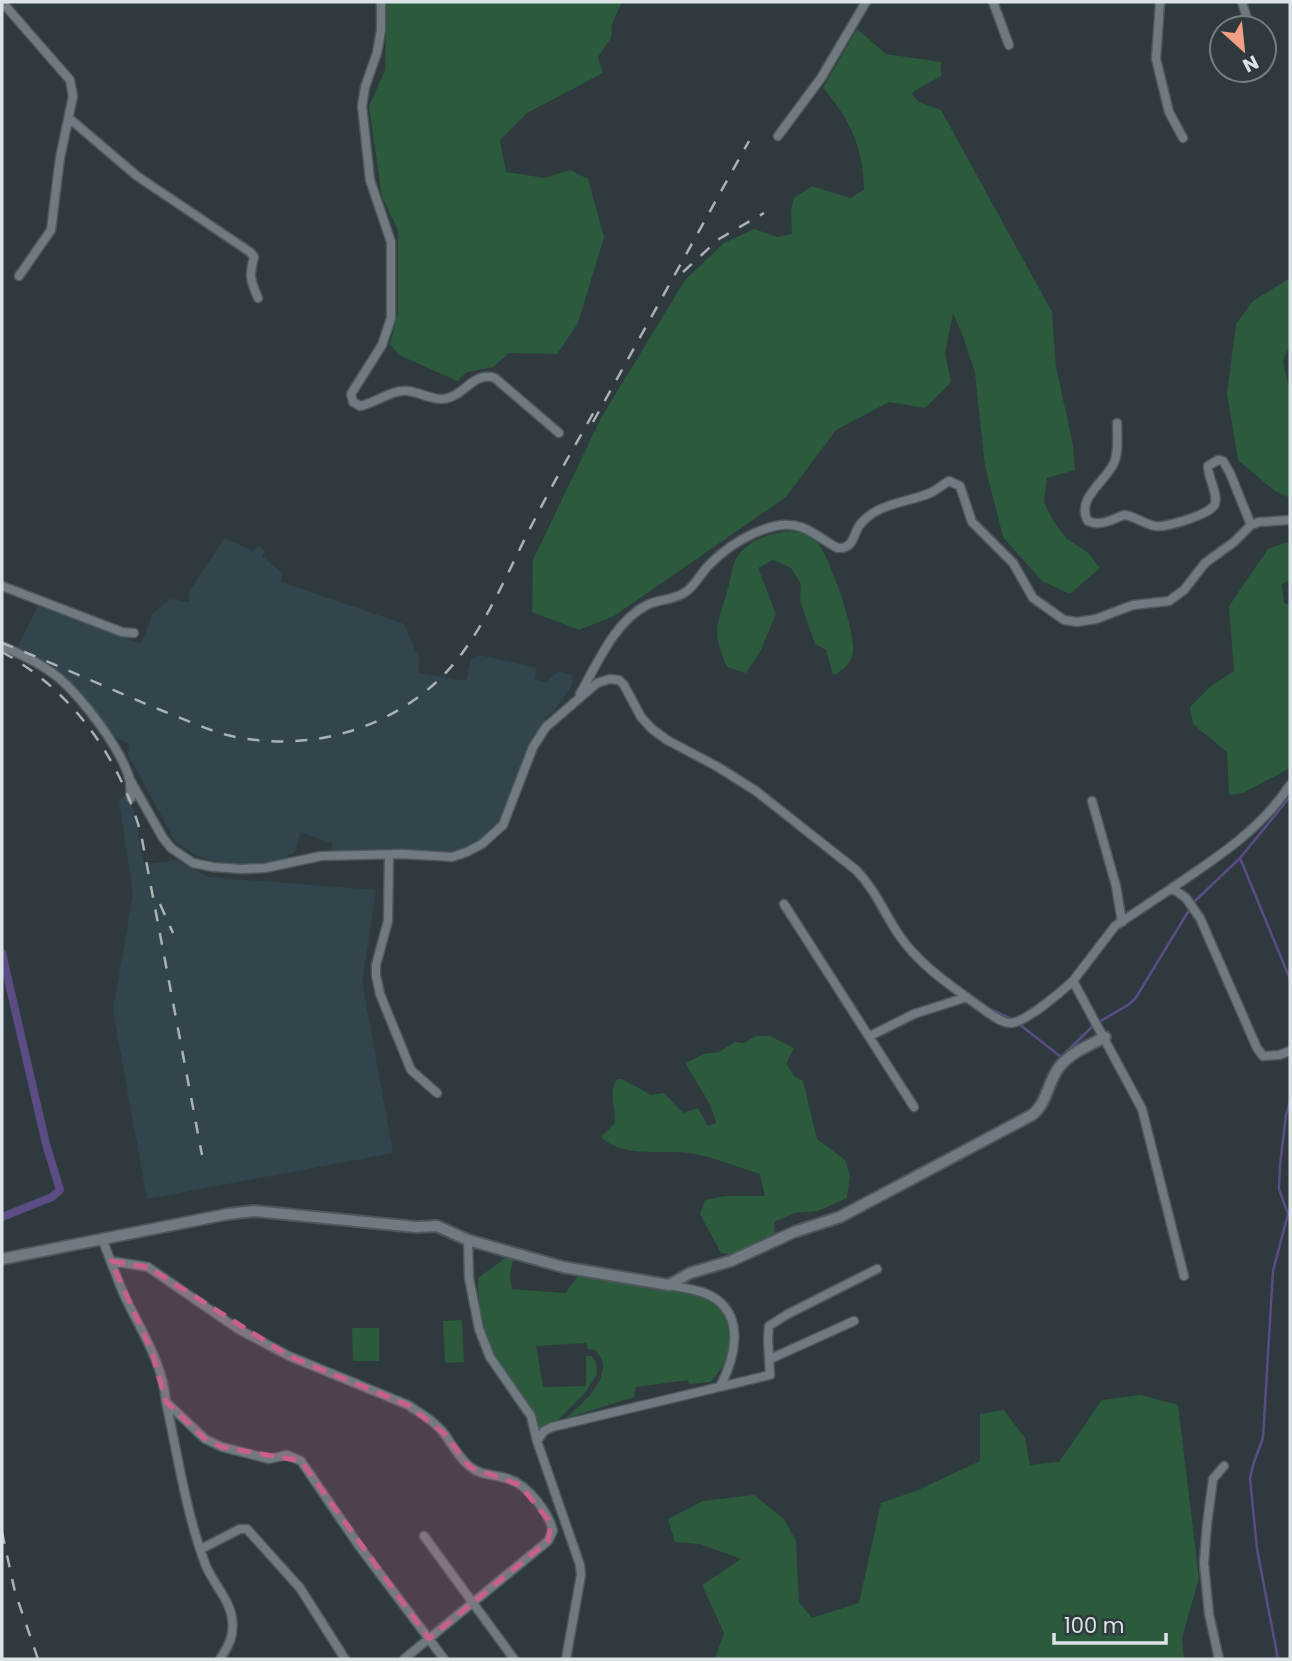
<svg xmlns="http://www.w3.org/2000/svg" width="1292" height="1661" font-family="Poppins,sans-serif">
	<rect width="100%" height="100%" fill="#2f3a3e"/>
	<path fill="#33454c" d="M225,538L252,551L259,546L265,551L262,556L282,573L281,582L404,624L419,659L418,673L466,681L471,659L479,655L537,668L534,679L546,682L559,671L573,676L571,687L552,713L545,717V724L503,816L493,830L483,839L460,851L332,853V843L300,832L296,850L291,855L288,854L285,860L276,864H237L211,860L195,855L175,841L128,754L129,744L113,736L68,683L49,665L16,650L38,606L141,644L153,613L171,599L189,602L190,590Z
		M124,796L134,810L144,865L176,860L208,877L376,890L362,981L393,1153L147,1199L113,1010L133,895L119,800Z"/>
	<path fill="#2b5a3d" d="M387,2H622L612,24L611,38L598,57L603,73L527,113L500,140L506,172L545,178L570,170L588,179L604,237L578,323L557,354L509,353L493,367L467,372L457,381L399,355L390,344L398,313V230L382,197L369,106L385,70Z
		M857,29L886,54L941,62V76L911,93L919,102L941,110L1052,312L1056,367L1073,445L1075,470L1047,478L1044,502L1054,522L1067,539L1087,552L1100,568L1070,594L1042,581L1003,537L985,466L975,373L964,339L953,313L945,353L951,382L925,408L889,402L836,430L786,497L614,616L579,630L532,612L533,560L601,418L685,280L724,243L754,229L777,237L792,234L791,210L794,198L812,186L850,198L864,190C863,147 851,121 823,88Z
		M1290,278V345L1283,360L1290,394V498L1275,491L1238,460L1227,394L1236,324L1253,301Z
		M791,531C802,533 811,534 819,545C831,561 856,632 853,652C852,662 842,672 833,675L826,650L815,644L800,601L801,584L791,568L773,560L758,568L776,614L761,650L746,673L727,667C710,628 718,626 728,588C730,581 731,573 733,566C741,542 768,533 791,531Z
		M1290,541V580L1282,584L1284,603L1290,605V768L1243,793L1229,795L1227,752L1193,724L1190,707L1210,687L1234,671L1229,606L1268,549Z
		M756,1036H770L794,1048L786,1064L794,1076L803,1081L817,1139L845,1160L850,1175L847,1198L818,1211L795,1213L774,1222L775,1236L735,1255L721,1253L700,1214L705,1200L725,1196H765L760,1174C739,1167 718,1159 696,1154C666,1148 625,1160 601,1137L615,1123C616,1108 608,1092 617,1079H622L651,1095L664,1093L683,1113L698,1108L708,1126L716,1123C710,1097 696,1085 686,1063L703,1054L719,1052L735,1042L744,1043Z
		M508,1256L513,1260L510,1274L512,1289L565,1293L578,1276L684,1293L712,1300L726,1317L731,1345L727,1361L711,1382L689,1384L688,1380L636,1387L634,1397L564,1419C579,1408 609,1381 602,1360C601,1356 597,1353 595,1350L588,1349L586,1343L536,1346L543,1387L586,1386V1356H592L596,1362L597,1374L585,1393L556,1422L537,1429C531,1399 508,1379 493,1353C481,1330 478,1304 478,1278Z
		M462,1320L464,1362L445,1363L443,1321Z
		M352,1328H379V1361H353Z
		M1141,1395L1178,1405L1199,1578L1182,1638L1184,1659H715L724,1633L702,1585L741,1559L700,1544L675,1542L668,1519L703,1501L754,1495L784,1519L796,1541L799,1602L812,1618L859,1603L881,1503L918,1490L980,1461V1414L1004,1410L1025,1438L1030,1465L1059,1462L1102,1400Z"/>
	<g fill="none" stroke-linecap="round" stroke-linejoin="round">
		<path stroke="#5b4c85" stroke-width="2.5" d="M1290,797L1240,858L1290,979
			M988,1008L1014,1020
			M1099,1022L1128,1005L1135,999L1194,902L1240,858
			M1019,1024L1061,1057L1093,1026
			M1278,1659L1257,1549L1250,1479L1253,1465L1263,1438L1273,1271L1288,1214L1279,1189L1280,1165L1286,1115L1290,1101"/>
		<path stroke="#5b4c85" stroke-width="8" d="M2,953L46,1144L60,1190L52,1197L2,1217"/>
		<g stroke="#4e575b" stroke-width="11">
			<path id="minor" d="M2,2L70,80L73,96L60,158L51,230L19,276
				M381,2V30L377,53L365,87L362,106L370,180L391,242V318L382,345L351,394L353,402L360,406C376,403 392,389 408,391C423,393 436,403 451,397C468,390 475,372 495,378L559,433
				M993,2L1009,45
				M1160,2L1156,59L1169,112L1183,138
				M1242,2L1250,28
				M70,119L137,176L250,252L254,257C249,277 250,279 258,298
				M778,136L821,78L866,2
				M1117,423C1117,436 1119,451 1114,463C1106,481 1075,499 1088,521C1100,527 1113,519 1124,515C1135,516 1144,524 1155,526C1165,528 1212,514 1215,504C1218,492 1208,479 1208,466L1218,460L1223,461L1230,473L1251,525
				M2,586L122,632L134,633
				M2,646C22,655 42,664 59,678C83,699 119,746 129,777C131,783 130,792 131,798
				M580,694C597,664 615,621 647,605C659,599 676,600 687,591C697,583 702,571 711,563C731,543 773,517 801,527C815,532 825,542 838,548C853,549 853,536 859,526C876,503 906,503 930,493C937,490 942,485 949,481L960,486L972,522L1013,563L1033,598L1064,620L1077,622L1096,619L1133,605L1169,601L1184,590L1205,563L1234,542L1251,525L1259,522L1290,520
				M129,778L163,838L171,848L193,863L213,867L241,869L265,868L321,856L402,854L452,857L467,852L482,844L503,825L533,747L546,727L597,683L610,679L619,680L624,685L641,717L652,729L667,740L718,767L756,791L856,870C875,889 884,913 899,935C921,968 959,991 990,1014C996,1018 1003,1023 1011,1023C1026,1022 1061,992 1073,981L1142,1109L1184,1276
				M1092,801L1116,886L1122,922
				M389,855L388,921L376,965V975L380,994L411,1070L437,1093
				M1169,890C1213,860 1260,831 1290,785
				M784,904L914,1107
				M1073,981L1115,926L1169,890H1175L1186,898L1200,918L1257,1048L1263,1056L1279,1055L1290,1051
				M870,1036L914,1014L967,997
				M102,1238C109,1257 116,1276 124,1295C140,1329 163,1363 166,1402C178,1456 186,1514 206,1566C213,1583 230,1600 232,1619C235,1635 228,1647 220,1659
				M468,1240L469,1278L479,1329L490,1357L531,1416L537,1441L580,1565L581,1575L566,1659
				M111,1261L148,1267L238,1329L289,1356L408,1405C422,1414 437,1423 446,1436C453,1447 459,1457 469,1466C481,1476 494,1474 509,1479C528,1485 549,1513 553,1531L548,1541L404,1659
				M669,1285C683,1288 704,1290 716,1299C745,1320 734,1359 721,1385
				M770,1359L854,1321
				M166,1402L205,1439L222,1447L269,1459L287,1455L301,1461L359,1546L444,1659
				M537,1441L544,1431L552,1427L770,1375L768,1339L769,1326L786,1315L877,1269
				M424,1536L514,1659
				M201,1549L240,1529H247L300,1588L345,1659
				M1219,1659L1209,1614L1204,1563L1207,1524L1213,1479L1224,1466"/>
		</g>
		<g stroke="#4e575b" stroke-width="14">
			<path id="tertiary" d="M2,1259L228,1214L254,1211L416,1227L437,1226L468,1240L563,1267L669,1285L690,1273L731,1261L794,1232L840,1217L1032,1115C1046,1104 1047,1087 1056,1072C1065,1055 1088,1046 1105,1037"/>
		</g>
		<use href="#minor" stroke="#6f7b80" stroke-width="8"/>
		<use href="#tertiary" stroke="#6f7b80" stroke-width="10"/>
		<path stroke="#a9b1b4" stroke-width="2.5" stroke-dasharray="12 12" stroke-linecap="butt" d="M683,272L719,239L764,213
			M593,422L749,141
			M2,643C56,664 109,689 163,711C184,719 205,729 227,735C314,756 410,725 463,652C493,611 512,562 536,517C554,481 575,446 595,410
			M2,652C72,690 120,758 141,834L202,1155
			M160,904L173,933
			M2,1532L15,1592L38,1659"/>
	</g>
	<path fill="#cb5f8c" fill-opacity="0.2" stroke="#cb5f8c" stroke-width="5" stroke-dasharray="14 9" stroke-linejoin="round" d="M111,1261L148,1267L289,1356L408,1405L445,1434L470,1467L520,1485L551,1523L548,1541L429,1639L301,1461L222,1447L205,1439L166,1402L152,1352Z"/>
	<rect width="1292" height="1661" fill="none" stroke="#dce3e6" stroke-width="7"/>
	<g transform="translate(1243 49) rotate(153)"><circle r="33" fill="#2f3a3e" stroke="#747e81" stroke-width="2"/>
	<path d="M0-5L12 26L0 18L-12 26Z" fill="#f39f83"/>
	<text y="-10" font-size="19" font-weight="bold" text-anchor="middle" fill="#dce3e6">N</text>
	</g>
	<path d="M1054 1633v10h112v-10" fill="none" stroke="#dce3e6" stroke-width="3.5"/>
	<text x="1064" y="1633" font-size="21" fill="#dce3e6" stroke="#2f3a3e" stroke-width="5" paint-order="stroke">100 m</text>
</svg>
